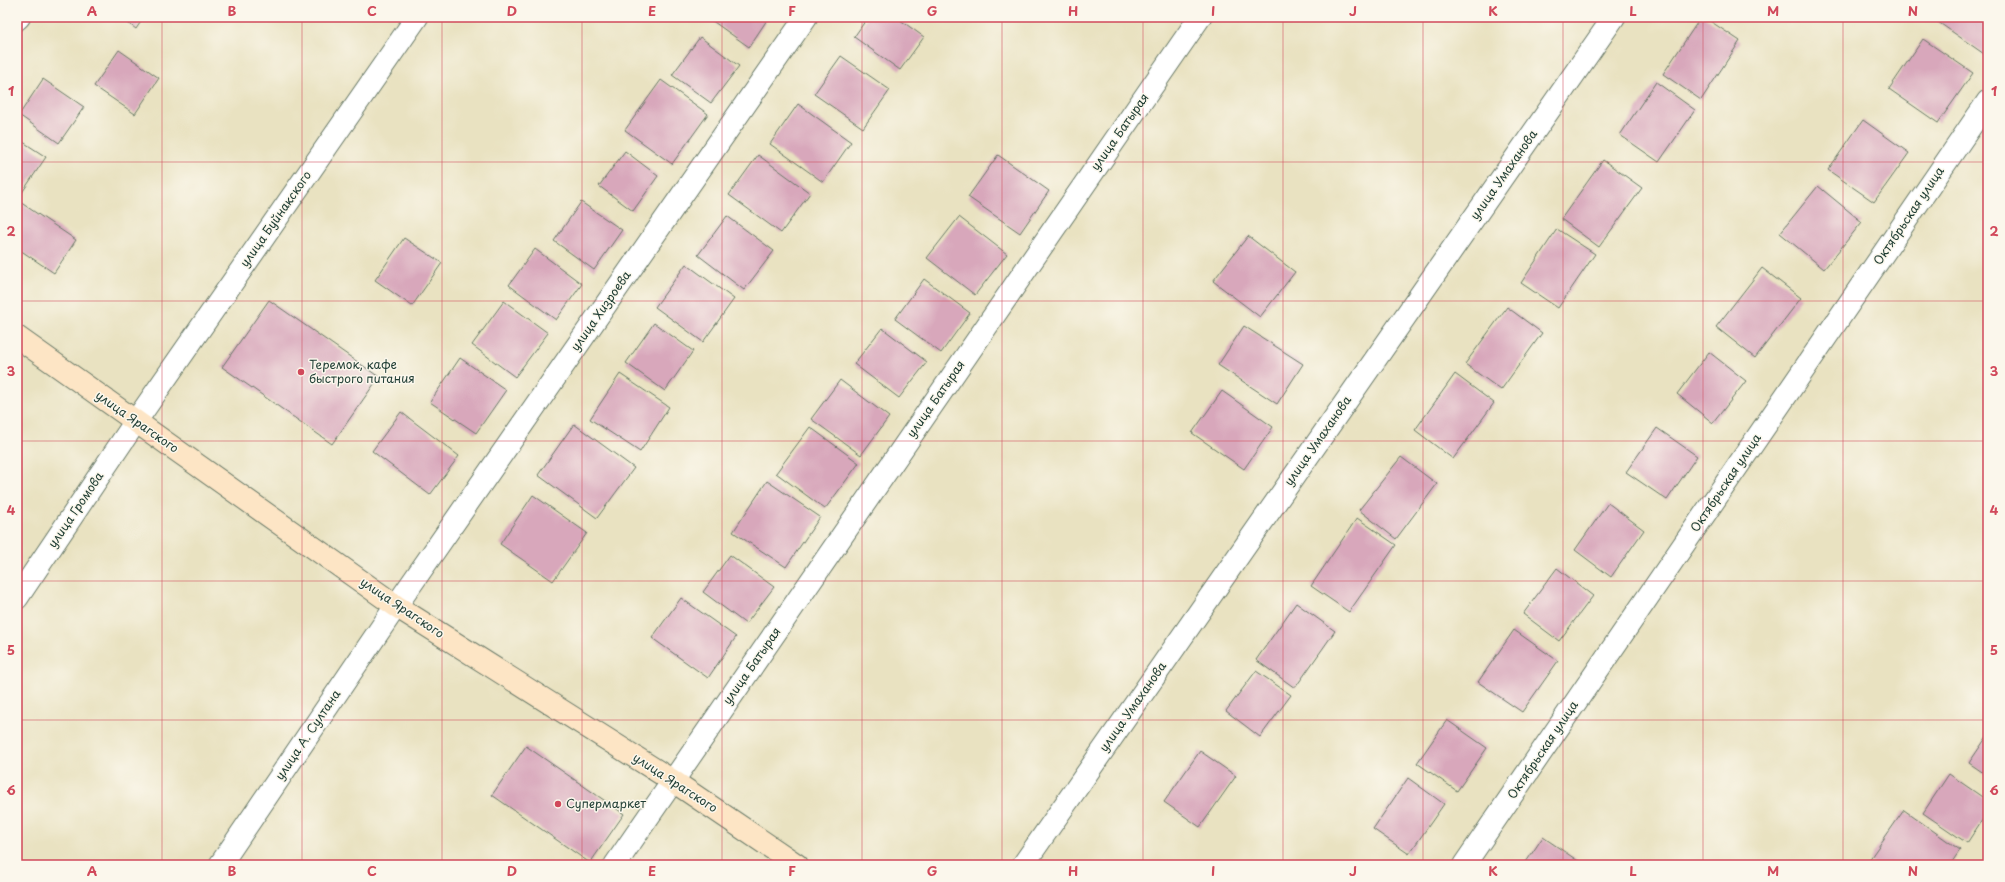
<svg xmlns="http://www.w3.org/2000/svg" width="2005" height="882" font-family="'Playpen Sans',sans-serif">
	<rect width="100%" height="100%" fill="#fbf7ec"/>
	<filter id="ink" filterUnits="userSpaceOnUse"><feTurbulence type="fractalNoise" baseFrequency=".025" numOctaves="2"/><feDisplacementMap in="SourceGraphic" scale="8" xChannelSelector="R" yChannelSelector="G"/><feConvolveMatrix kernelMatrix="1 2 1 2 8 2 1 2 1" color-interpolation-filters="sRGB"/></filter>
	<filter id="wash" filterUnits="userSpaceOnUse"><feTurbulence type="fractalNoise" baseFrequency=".012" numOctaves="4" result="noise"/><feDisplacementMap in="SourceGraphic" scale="16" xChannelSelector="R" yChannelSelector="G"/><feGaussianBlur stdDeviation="0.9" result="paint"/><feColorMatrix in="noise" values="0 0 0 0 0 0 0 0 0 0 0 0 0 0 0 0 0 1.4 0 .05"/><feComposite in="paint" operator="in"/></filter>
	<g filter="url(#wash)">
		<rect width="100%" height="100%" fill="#e9e2c1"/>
		<g id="blocks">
			<path fill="#d8a7bb" d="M120,17H144L136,29Z
				M707,17H769L749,47Z
				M868,17H896L924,37L900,70L854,37Z
				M1701,17H1704L1740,41L1701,100L1663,74Z
				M1931,17H1988V54L1987,56Z
				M700,37L739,66L711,103L672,75Z
				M1923,39L1973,73L1938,123L1889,89Z
				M119,50L159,78L135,114L94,86Z
				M841,56L890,90L863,128L814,94Z
				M43,79L84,107L59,143L19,115Z
				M661,80L708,114L672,164L625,130Z
				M1656,82L1695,110L1659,162L1620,135Z
				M798,104L851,142L823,182L770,144Z
				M1863,120L1909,153L1874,202L1828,170Z
				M17,138L46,157L21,194L17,191Z
				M625,151L658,176L633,211L599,186Z
				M758,155L810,193L781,233L729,195Z
				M998,155L1049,191L1020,233L968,197Z
				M1603,160L1642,188L1599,247L1561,219Z
				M1818,186L1862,222L1824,269L1780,233Z
				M17,200L76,240L54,273L17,248Z
				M581,202L622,230L594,270L554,241Z
				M727,216L774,251L744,290L698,255Z
				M959,217L1007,254L975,295L927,258Z
				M1557,229L1595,254L1558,308L1521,283Z
				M1248,236L1295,272L1260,317L1213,281Z
				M404,238L442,263L412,306L375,280Z
				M535,249L582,284L556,320L509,285Z
				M686,264L734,299L703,342L655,307Z
				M1762,268L1801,298L1755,358L1716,327Z
				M924,279L970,313L941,353L895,319Z
				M269,300L379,377L332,444L222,367Z
				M504,301L548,333L515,377L472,345Z
				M1507,307L1542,333L1501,390L1465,364Z
				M654,323L693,351L665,391L626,363Z
				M1244,326L1303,364L1277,404L1218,365Z
				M882,328L927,362L899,398L854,364Z
				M1709,352L1746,381L1713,423L1677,394Z
				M460,358L506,390L476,433L430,402Z
				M620,374L669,407L640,452L590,419Z
				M1455,374L1494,403L1453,459L1415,430Z
				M840,380L889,417L861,455L811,419Z
				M1222,391L1273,427L1244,469L1192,433Z
				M401,412L459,456L430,495L372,451Z
				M574,424L634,468L597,518L538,475Z
				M810,427L859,463L825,509L776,473Z
				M1657,428L1697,456L1667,500L1626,472Z
				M1401,457L1437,484L1396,539L1359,510Z
				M767,481L820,517L786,567L733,532Z
				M533,495L587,533L553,581L500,544Z
				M1608,503L1644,530L1611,577L1575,550Z
				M1357,518L1396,545L1349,612L1311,586Z
				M730,555L774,587L746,624L703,592Z
				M1557,568L1593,596L1559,641L1523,614Z
				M681,598L736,637L708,678L652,638Z
				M1296,603L1335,631L1295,688L1256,660Z
				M1514,630L1558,661L1522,712L1478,682Z
				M1256,671L1291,695L1260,737L1226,711Z
				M1447,720L1487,748L1457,791L1417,763Z
				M1988,735V776L1969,763Z
				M526,746L624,814L590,863L492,795Z
				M1200,751L1236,776L1200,827L1164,802Z
				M1949,774L1988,801V811L1967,843L1923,813Z
				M1408,778L1444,804L1409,854L1373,829Z
				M1904,810L1960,850L1950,865H1876L1869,860Z
				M1543,837L1584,865H1524Z"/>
		</g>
	</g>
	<g filter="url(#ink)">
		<use href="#blocks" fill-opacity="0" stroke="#667765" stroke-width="1"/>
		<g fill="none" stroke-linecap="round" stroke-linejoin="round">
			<g stroke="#667765" stroke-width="24">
				<path id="minor" d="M17,19L19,17
					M17,598L136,421L417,17
					M220,865L396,606L806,17
					M615,865L1200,17
					M1023,865L1614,17
					M1464,865L1988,101"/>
			</g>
			<g stroke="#667765" stroke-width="24">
				<path id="secondary" d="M17,337L396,606L673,781L797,865"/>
			</g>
			<use href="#minor" stroke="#fff" stroke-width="22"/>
			<use href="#secondary" stroke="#fde5c5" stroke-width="22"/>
		</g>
	</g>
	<path fill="none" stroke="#d1495b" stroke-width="1" stroke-opacity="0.55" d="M162,17V865M302,17V865M442,17V865M582,17V865M722,17V865M862,17V865M1002,17V865M1143,17V865M1283,17V865M1423,17V865M1563,17V865M1703,17V865M1843,17V865M17,162H1988M17,301H1988M17,441H1988M17,581H1988M17,720H1988"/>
	<g fill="#d1495b" stroke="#fbf7ec" stroke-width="1.5">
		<circle cx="301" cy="372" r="4"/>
		<circle cx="558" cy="804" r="4"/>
	</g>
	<g text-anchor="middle" stroke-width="3" stroke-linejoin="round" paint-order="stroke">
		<g font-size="12" fill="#1f3d34" stroke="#fbf7ec">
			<text transform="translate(1120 132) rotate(-55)" y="4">улица Батырая</text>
			<text transform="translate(1504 175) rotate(-55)" y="4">улица Умаханова</text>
			<text transform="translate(1909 216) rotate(-56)" y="4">Октябрьская улица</text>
			<text transform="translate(276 219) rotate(-55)" y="4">улица Буйнакского</text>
			<text transform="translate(601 311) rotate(-55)" y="4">улица Хизроева</text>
			<text transform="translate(936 399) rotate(-55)" y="4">улица Батырая</text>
			<text transform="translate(137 422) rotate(35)" y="4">улица Ярагского</text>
			<text transform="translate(1318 441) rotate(-55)" y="4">улица Умаханова</text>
			<text transform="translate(1726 483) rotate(-56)" y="4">Октябрьская улица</text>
			<text transform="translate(76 510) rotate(-56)" y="4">улица Громова</text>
			<text transform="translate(402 608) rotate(34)" y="4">улица Ярагского</text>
			<text transform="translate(752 666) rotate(-55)" y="4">улица Батырая</text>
			<text transform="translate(1133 707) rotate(-55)" y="4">улица Умаханова</text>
			<text transform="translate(308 735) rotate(-56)" y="4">улица А. Султана</text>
			<text transform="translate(1543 750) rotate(-56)" y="4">Октябрьская улица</text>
			<text transform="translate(675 783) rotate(33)" y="4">улица Ярагского</text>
		</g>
		<g font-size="12" fill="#1f3d34" stroke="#fbf7ec" text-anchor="start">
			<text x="309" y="369">Теремок, кафе<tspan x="309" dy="14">быстрого питания</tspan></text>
			<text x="566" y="808">Супермаркет</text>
		</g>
	</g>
	<rect width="2005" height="882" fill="none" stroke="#fbf7ec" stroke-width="44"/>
	<rect x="22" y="22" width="1961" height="838" fill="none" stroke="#d1495b" stroke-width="1.5"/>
	<g font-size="13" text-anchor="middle" font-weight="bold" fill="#d1495b">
		<text x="92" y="16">A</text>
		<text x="232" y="16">B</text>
		<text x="372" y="16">C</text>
		<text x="512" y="16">D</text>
		<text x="652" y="16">E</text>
		<text x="792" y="16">F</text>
		<text x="932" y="16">G</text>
		<text x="1073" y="16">H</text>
		<text x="1213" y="16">I</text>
		<text x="1353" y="16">J</text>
		<text x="1493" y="16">K</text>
		<text x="1633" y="16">L</text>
		<text x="1773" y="16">M</text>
		<text x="1913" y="16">N</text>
		<text x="11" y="96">1</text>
		<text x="1994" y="96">1</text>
		<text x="11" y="236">2</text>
		<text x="1994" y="236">2</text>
		<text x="11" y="376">3</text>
		<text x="1994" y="376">3</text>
		<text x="11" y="515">4</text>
		<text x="1994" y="515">4</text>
		<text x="11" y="655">5</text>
		<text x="1994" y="655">5</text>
		<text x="11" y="795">6</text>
		<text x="1994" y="795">6</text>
		<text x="92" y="876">A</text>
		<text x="232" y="876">B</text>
		<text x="372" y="876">C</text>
		<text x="512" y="876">D</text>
		<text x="652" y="876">E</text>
		<text x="792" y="876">F</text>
		<text x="932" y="876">G</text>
		<text x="1073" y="876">H</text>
		<text x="1213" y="876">I</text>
		<text x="1353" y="876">J</text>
		<text x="1493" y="876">K</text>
		<text x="1633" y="876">L</text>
		<text x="1773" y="876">M</text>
		<text x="1913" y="876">N</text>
	</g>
</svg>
